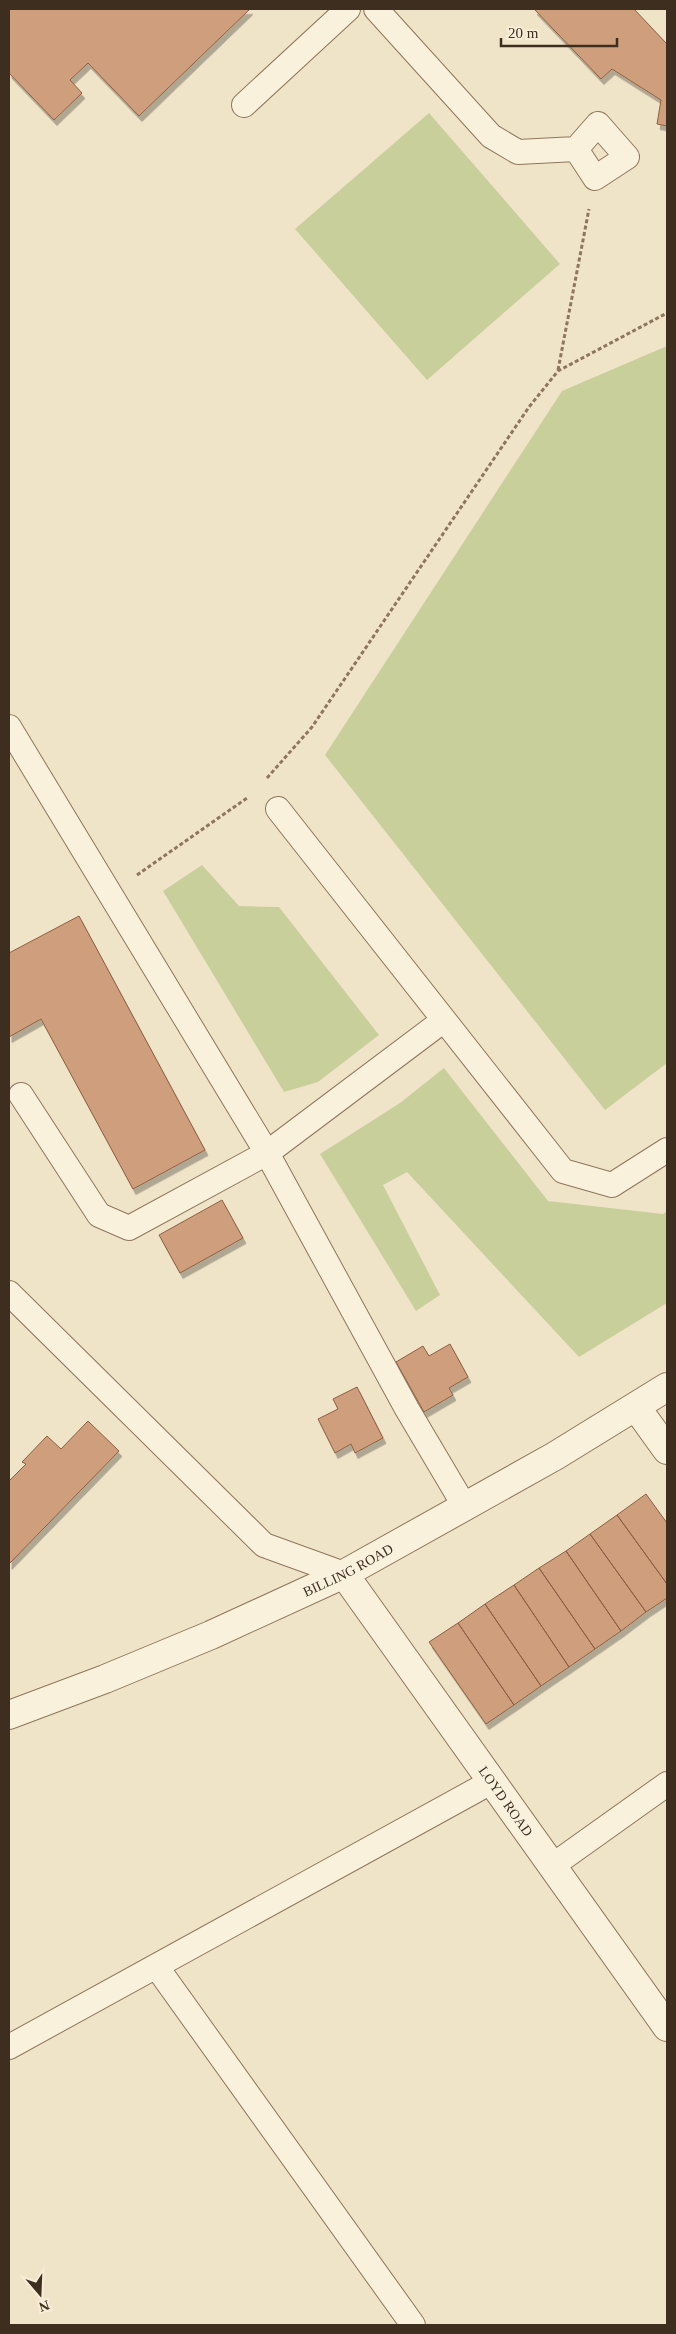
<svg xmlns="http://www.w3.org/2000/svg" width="676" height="2334" font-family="'Times New Roman',serif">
	<defs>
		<filter id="shadow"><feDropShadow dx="3" dy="5.5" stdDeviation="0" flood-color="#0004"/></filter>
	</defs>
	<rect width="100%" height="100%" fill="#f0e4c8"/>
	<path fill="#c9cf9b" d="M429,113L560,264L427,380L295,229Z
		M667,346V1063L605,1110L325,755L562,391Z
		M202,865L239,906L279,907L379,1035L318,1082L284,1092L163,891Z
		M444,1068L548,1201L663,1214L667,1211V1303L579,1357L407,1172L383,1185L440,1295L416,1311L320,1154L400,1103Z"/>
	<path fill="#cf9f7d" stroke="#8d5f41" filter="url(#shadow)" d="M9,9H250L139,116L88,63L70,80L82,93L54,120L9,73Z
		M534,9H634L667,44V126L657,124L661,100L612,69L601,79Z
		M79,916L205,1150L133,1189L41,1019L9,1037V953Z
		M222,1200L243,1238L180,1273L159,1235Z
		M450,1344L468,1377L449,1388L453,1395L424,1412L396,1362L423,1346L429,1356Z
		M357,1387L383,1438L355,1453L351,1444L335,1453L318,1419L338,1409L333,1399Z
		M88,1421L119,1451L9,1564V1481L26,1464L22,1462L47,1436L61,1449Z
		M646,1494L667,1523V1584L617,1515Z
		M617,1515L667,1584V1598L646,1612L590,1534Z
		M590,1534L646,1612L621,1631L566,1551Z
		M566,1551L621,1631L595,1649L539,1568Z
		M539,1568L595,1649L569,1667L514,1585Z
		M514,1585L569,1667L541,1686L485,1604Z
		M485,1604L541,1686L514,1705L458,1623Z
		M458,1623L514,1705L486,1724L429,1642Z"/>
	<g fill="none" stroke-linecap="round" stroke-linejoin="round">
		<g stroke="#8d765c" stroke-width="26">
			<path id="service" d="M376,9L491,136L518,152L576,149L598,124L627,157L595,178L576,149
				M244,105L348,9
				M9,727L267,1153L407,1409L465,1507
				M278,809L563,1171L612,1185L667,1150
				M21,1095L99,1215L129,1228L267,1153L444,1020
				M9,1293L264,1545L344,1574
				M552,1866L667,1784
				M156,1966L413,2325
				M9,2047L491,1782"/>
		</g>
		<g stroke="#8d765c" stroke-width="30">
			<g id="minor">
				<path d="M636,1407L667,1450"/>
				<path id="s1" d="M344,1574L667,2027"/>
			</g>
		</g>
		<g stroke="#8d765c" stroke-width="30">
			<g id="tertiary">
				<path id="s2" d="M9,1715L105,1679L211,1635L344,1574L555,1456L667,1387"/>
			</g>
		</g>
		<path stroke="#8d765c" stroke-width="3" stroke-dasharray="4 2.5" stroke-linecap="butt" d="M558,370L589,209
			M267,778L312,727L529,407L558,371L667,313
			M137,875L247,798"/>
		<use href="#service" stroke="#faf1dc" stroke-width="24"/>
		<use href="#minor" stroke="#faf1dc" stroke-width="28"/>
		<use href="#tertiary" stroke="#faf1dc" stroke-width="28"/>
	</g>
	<g text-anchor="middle" stroke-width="5" stroke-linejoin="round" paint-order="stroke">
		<g font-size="14" fill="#3d2e20" stroke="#f7eed8">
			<text dy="5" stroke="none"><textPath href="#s2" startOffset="369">BILLING ROAD</textPath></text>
			<text dy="5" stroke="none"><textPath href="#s1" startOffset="279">LOYD ROAD</textPath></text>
		</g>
	</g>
	<rect width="676" height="2334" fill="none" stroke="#3d2e20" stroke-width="20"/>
	<g transform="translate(40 2294) rotate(161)" stroke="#f7eed8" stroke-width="4" paint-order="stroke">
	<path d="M0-4L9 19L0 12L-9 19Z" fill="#3d2e20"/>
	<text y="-8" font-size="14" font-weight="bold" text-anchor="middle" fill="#3d2e20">N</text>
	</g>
	<path d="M501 38v8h116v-8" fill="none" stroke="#3d2e20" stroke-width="2.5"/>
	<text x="508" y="38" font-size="15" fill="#3d2e20" stroke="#f7eed8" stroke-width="4" paint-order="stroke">20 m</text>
</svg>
